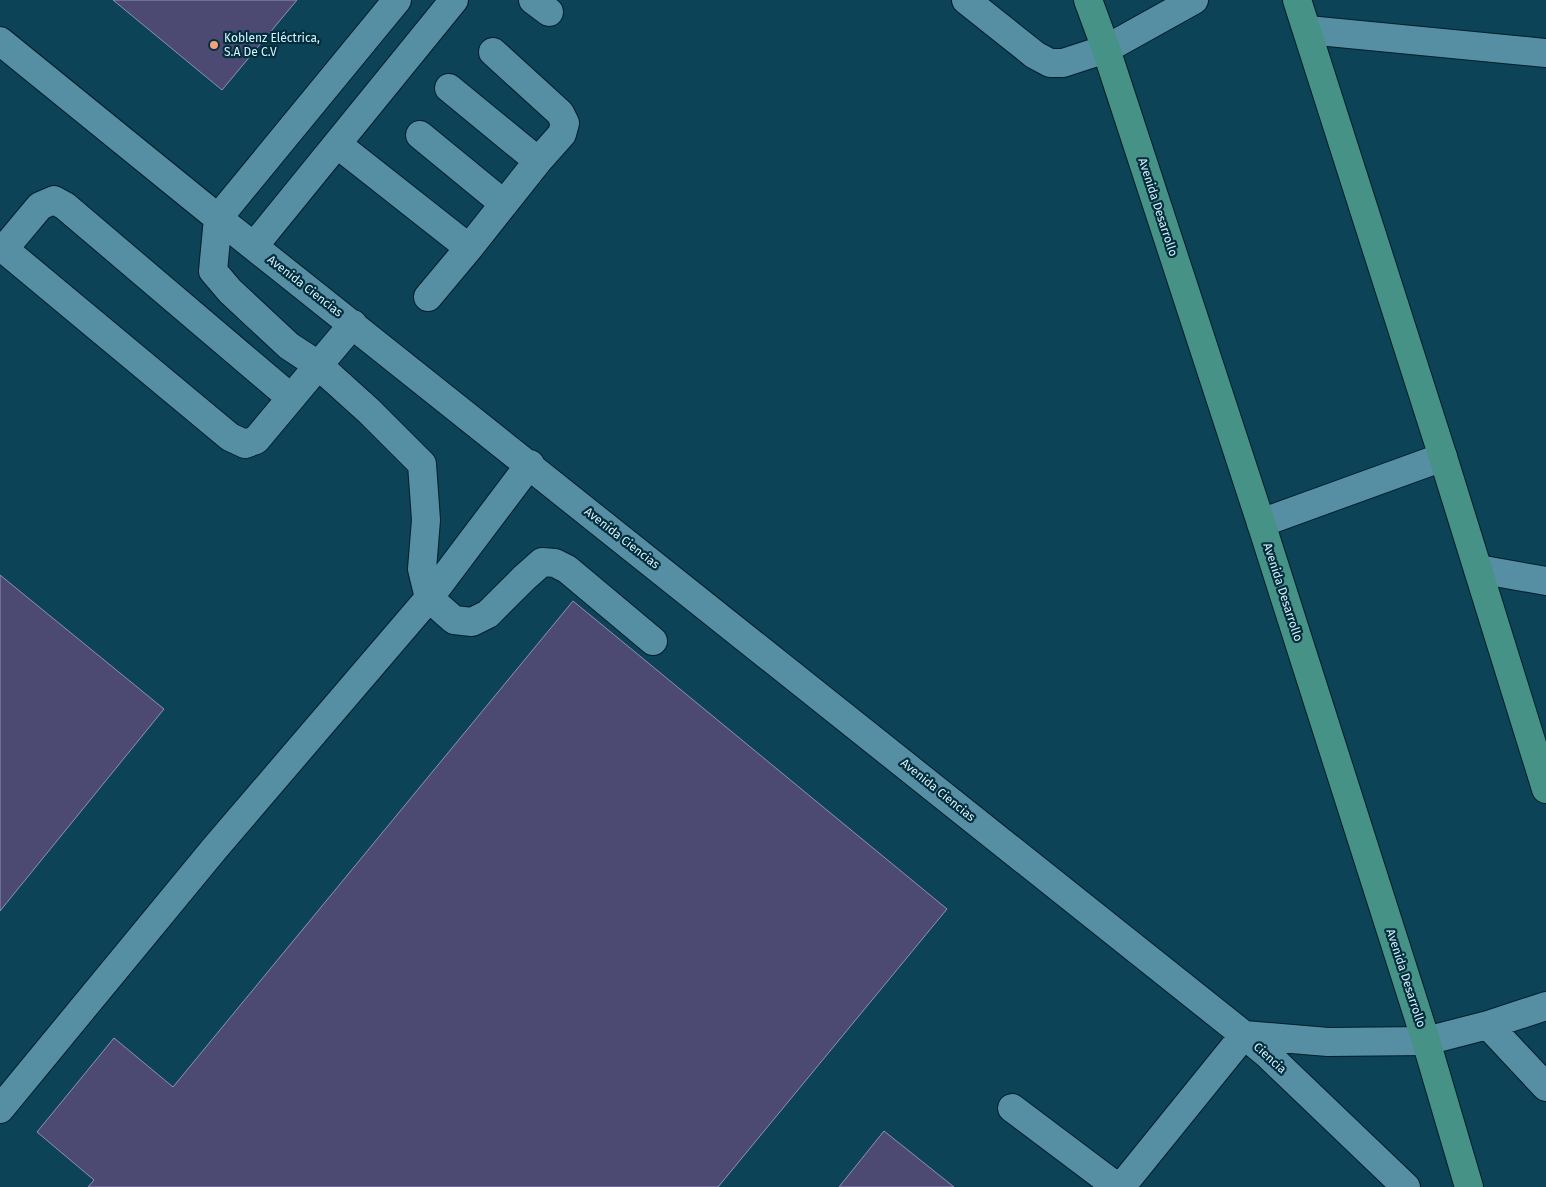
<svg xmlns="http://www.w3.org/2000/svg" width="1546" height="1187" font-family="'Fira Sans',sans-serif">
	<rect width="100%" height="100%" fill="#0b3848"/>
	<path fill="#0d4356" d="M0,0H1546V1187H0Z"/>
	<path fill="#4c4a73" stroke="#918fbd" d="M113,0H297L222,90Z
		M0,575L164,709L0,911Z
		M573,601L947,909L718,1187H88L94,1180L37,1132L114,1038L173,1087Z
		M884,1131L954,1187H839Z"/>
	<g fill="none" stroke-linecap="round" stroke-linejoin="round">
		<g stroke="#011e29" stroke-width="30">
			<path id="minor" d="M397,0L218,218L213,271L230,291L289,346L318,365L369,411L422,464L426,520L422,569L429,598L454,620L472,622L488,614L524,578L542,562L555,563L567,569L653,641
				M533,0L549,12
				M966,0L1035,55L1050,63H1063L1106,49L1194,0
				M1308,30L1546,53
				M0,41L218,218L1244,1035L1267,1054L1406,1187
				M449,88L538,161
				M420,135L504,204
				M337,144L469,248L538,161L562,134L565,123L560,113L493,52
				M254,246L454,0
				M428,297L469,248
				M291,398L65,206L54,200L40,206L4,249L230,437L245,444L256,440L353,324
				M1261,523L1443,457
				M1478,569L1546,581
				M1488,1025L1546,1087
				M1244,1035L1328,1042L1426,1041L1488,1025L1546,1006
				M1012,1108L1117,1187
				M0,1109L215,848L429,598L530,464
				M1121,1187L1244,1035"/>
		</g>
		<g stroke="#011e29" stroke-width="30">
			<path id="major" d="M1088,0L1106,49L1261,523L1426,1041L1469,1187
				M1297,0L1443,457L1546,789"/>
		</g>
		<use href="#minor" stroke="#568ea4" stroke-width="28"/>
		<use href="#major" stroke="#469287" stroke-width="28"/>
	</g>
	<circle fill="#f1a17b" stroke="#002e3d" stroke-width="2" cx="214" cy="45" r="5"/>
	<g text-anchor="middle" stroke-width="4.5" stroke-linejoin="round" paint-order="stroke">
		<g font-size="12" fill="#dcf3fd" stroke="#002e3d" text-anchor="start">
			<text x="224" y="42">Koblenz Eléctrica,<tspan x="224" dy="14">S.A De C.V</tspan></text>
		</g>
		<g font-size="12" fill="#dcf3fd" stroke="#002e3d">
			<text transform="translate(1158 207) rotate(72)" y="4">Avenida Desarrollo</text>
			<text transform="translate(305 286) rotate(38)" y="4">Avenida Ciencias</text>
			<text transform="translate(622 538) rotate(38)" y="4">Avenida Ciencias</text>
			<text transform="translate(1283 592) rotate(72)" y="4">Avenida Desarrollo</text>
			<text transform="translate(938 790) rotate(39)" y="4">Avenida Ciencias</text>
			<text transform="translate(1406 978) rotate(72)" y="4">Avenida Desarrollo</text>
			<text transform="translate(1270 1058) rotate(42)" y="4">Ciencia</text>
		</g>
	</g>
</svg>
